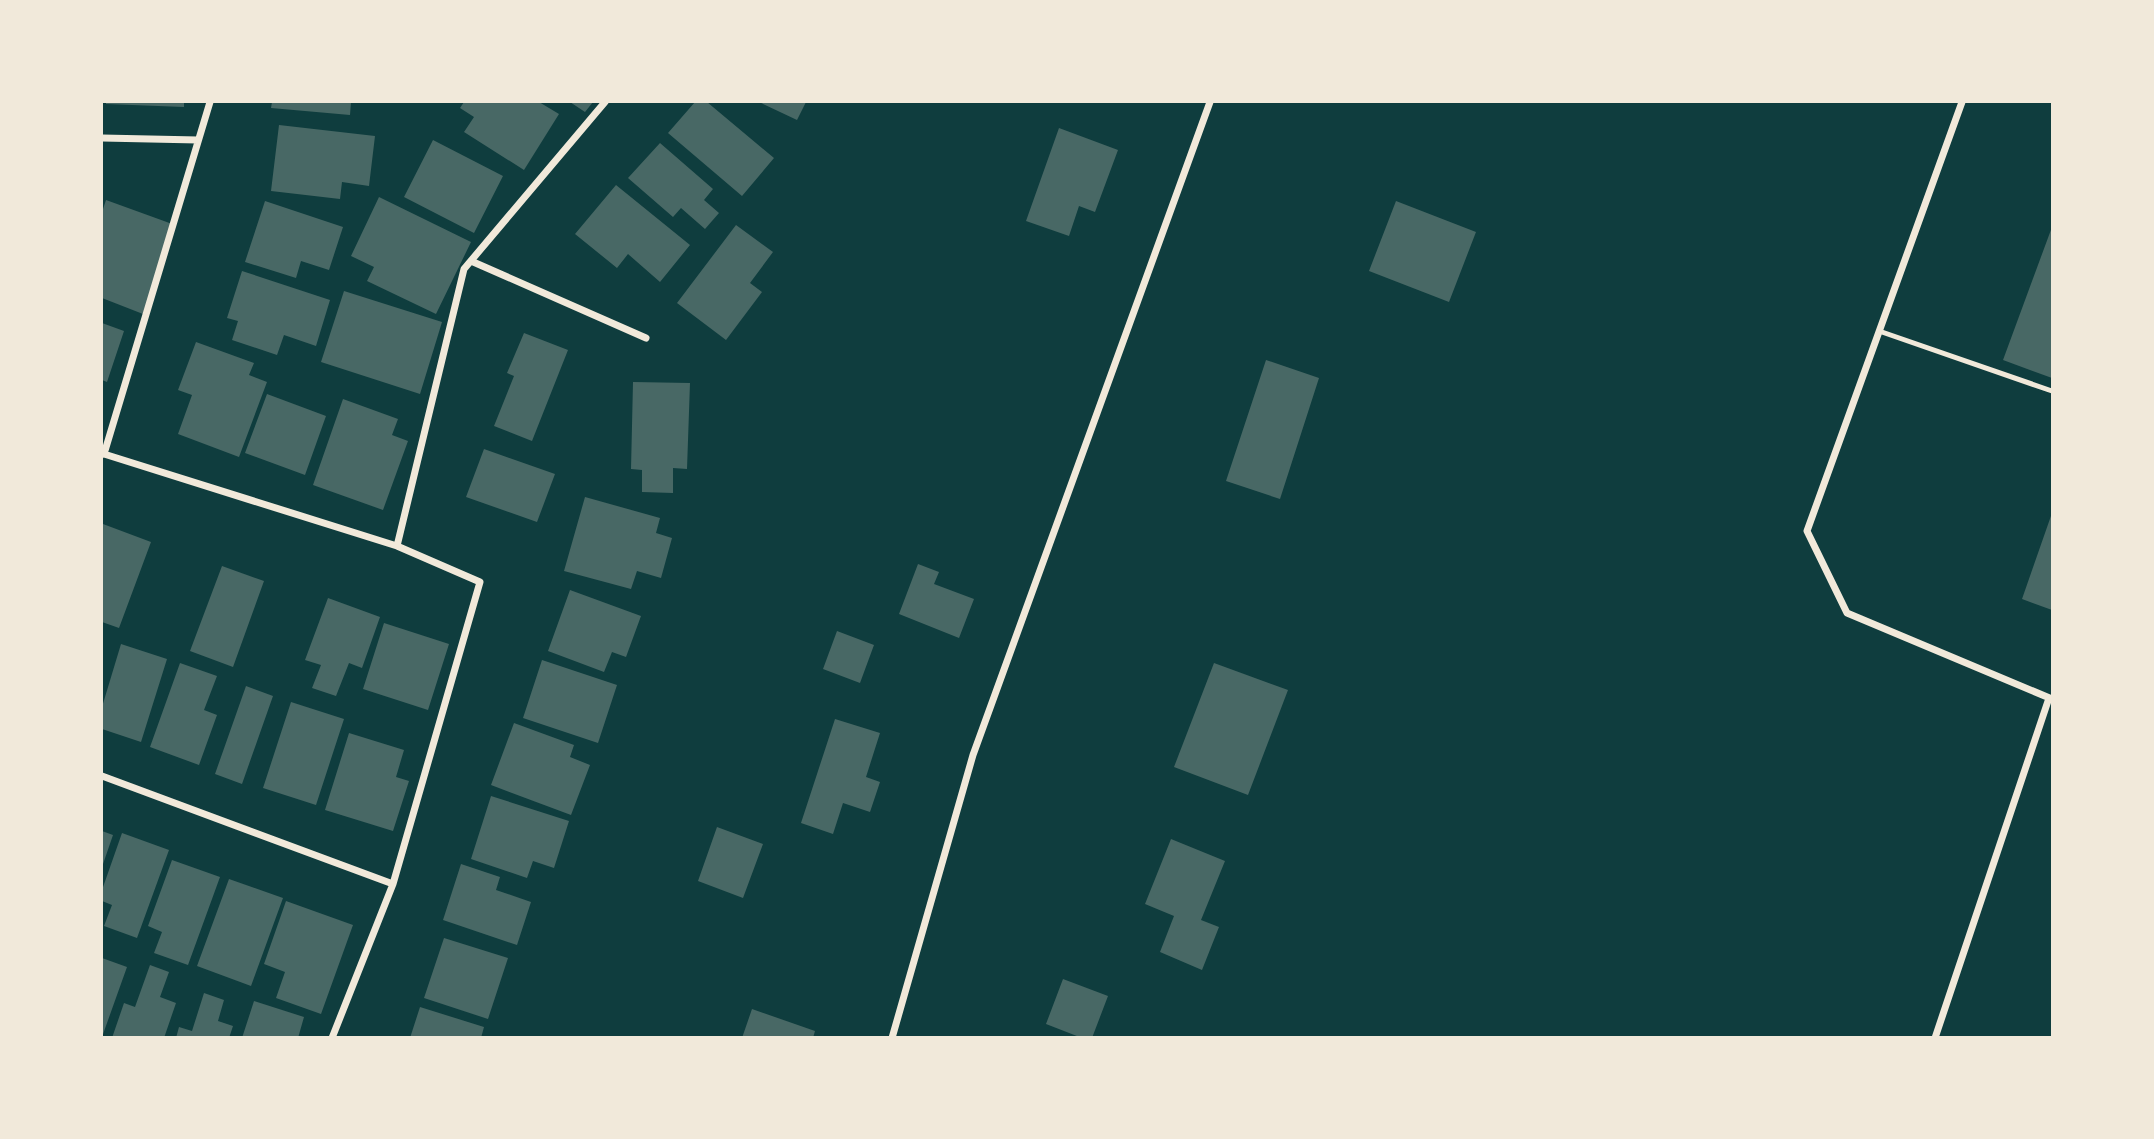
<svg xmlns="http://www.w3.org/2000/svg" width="2154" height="1139" font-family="Raleway,sans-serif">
	<rect width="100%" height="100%" fill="#0f3d3e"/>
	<path fill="#486865" d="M106,102H184V107L106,104Z
		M272,102H351L350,115L271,108Z
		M464,102H539L559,114L524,170L464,132L474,117L460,108Z
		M570,102H593L585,112Z
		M695,102H707L774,158L742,196L668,133Z
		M759,102H806L797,120Z
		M279,125L375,136L369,186L342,182L340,199L271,191Z
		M1059,128L1118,150L1095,212L1079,206L1069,236L1026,221Z
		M433,140L503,176L474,233L404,197Z
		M660,143L713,189L704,200L719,213L705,229L681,208L673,217L628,178Z
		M616,185L690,245L660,282L628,254L617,268L575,234Z
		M379,197L471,242L436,314L367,281L374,267L351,256Z
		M106,200L175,225L143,314L102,298V212Z
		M265,201L343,227L329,270L301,261L296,278L245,262Z
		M1396,201L1476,232L1449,302L1369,271Z
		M736,225L773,252L750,283L762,292L726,340L677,303Z
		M2052,227V378L2003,360Z
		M242,271L330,300L316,346L284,335L277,355L232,340L238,321L227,318Z
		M344,291L442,322L420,394L321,362Z
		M102,323L124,331L107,382L102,380Z
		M524,333L568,350L532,441L494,426L514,376L507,373Z
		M196,342L254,363L249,375L267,382L239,457L178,434L192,395L178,390Z
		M1266,360L1319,378L1280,499L1226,481Z
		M633,382L690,383L687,469L673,468V493L642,492V470L631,469Z
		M267,394L326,416L305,475L245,453Z
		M343,399L398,419L392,435L408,441L383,510L313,485Z
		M484,449L555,474L537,522L466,497Z
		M585,497L660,518L656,533L672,538L661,578L637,571L631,589L564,571Z
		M2052,513V610L2022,599Z
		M103,524L151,542L119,628L102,622V529Z
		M918,564L939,572L934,584L974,599L959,638L899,614Z
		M222,566L264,581L233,667L190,651Z
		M570,590L641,616L626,657L612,652L604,672L548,651Z
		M328,598L380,617L362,668L349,663L336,696L312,688L321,665L305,660Z
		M384,623L449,644L428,710L363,689Z
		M837,631L874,645L860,683L823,669Z
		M121,644L167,659L141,742L102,729V707Z
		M542,660L617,685L598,743L523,718Z
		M180,663L217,676L204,710L217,715L199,765L150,747Z
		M1214,663L1288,690L1248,795L1174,767Z
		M246,686L273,696L242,784L215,774Z
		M291,702L344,719L316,805L263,788Z
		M835,719L880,733L866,777L880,782L870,812L843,803L833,834L801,823Z
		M514,723L574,745L570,757L590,765L571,815L491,785Z
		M349,733L404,750L396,777L409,781L393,831L325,810Z
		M491,796L569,821L554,868L533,861L527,878L471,859Z
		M717,827L763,844L743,898L698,881Z
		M102,831L113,835L102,867Z
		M122,833L169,850L137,938L104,926L112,905L102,901V890Z
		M1171,839L1225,861L1201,920L1219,927L1202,970L1160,952L1174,916L1145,904Z
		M172,860L220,877L188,965L154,953L162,932L148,926Z
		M461,864L500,877L496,890L531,902L517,945L443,920Z
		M229,879L283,898L251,986L197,966Z
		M286,901L353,925L321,1014L276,998L285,972L264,964Z
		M444,938L508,958L488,1019L424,998Z
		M102,958L127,967L102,1037Z
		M150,965L169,972L160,997L176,1003L164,1038H112L124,1003L135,1007Z
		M1063,979L1108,996L1092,1038H1082L1046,1024Z
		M204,993L224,1000L218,1021L233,1026L229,1038H176L179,1027L192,1031Z
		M254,1001L304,1017L298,1038H242Z
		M420,1007L484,1027L481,1038H410Z
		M752,1009L815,1031L813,1038H742Z"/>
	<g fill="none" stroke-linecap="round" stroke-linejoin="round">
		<path stroke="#f1e9da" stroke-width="5" d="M1879,331L2052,391"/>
		<path stroke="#f1e9da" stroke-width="7" d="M1962,102L1807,531L1847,613L2052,699
			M102,138L198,140
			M471,261L646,338
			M102,453L104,454L210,102
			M104,454L397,546
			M102,776L393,884
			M332,1038L393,884L480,582L397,546L464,269L605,102
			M892,1038L973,755L1210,102
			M1935,1038L2049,698"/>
	</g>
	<rect width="2154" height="1139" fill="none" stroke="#f1e9da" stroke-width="206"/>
</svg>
